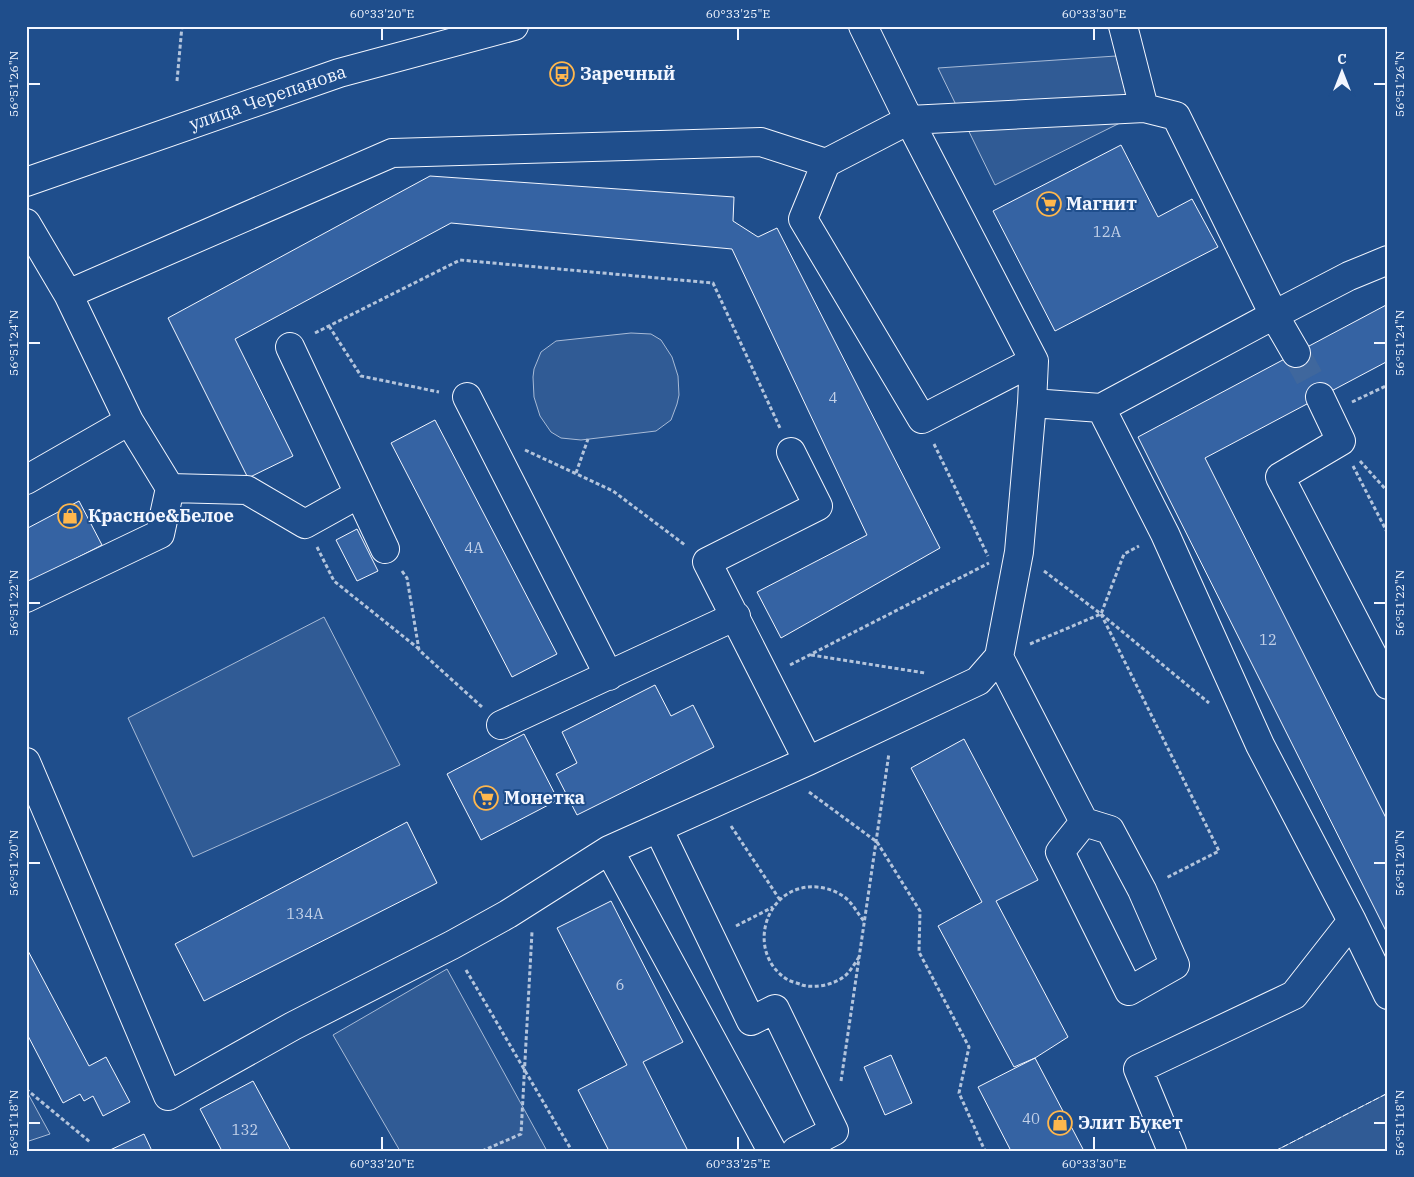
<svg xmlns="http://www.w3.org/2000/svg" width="1414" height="1177" font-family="'IBM Plex Serif',serif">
	<rect width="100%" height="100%" fill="#1f4e8c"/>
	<path fill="#305b95" stroke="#a8bbd7" d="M1116,56L1132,117L995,185L938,68Z
		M631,333L651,334L661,340L672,357L678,376L679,395L677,404L671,420L656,431L581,440L561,438L551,432L540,416L534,397L533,377L534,369L541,352L556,341Z
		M324,617L400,765L193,857L128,718Z
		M447,969L547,1151H400L333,1035Z
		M26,1090L50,1134L26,1142Z
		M1388,1093V1151H1275Z"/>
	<path fill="#3563a3" stroke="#f2f6ff" d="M1121,145L1158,217L1192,199L1218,247L1055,331L993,211Z
		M430,176L734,197L733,221L758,237L777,228L940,548L781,638L757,592L867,535L732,249L451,223L235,339L293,456L248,478L168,318Z
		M1388,304V361L1205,458L1388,822V935L1138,437Z
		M435,420L557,654L512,677L391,443Z
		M79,501L102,545L26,584V529Z
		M357,529L378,571L357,581L336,540Z
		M655,685L671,716L693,705L714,747L577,815L556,774L577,763L562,732Z
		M524,734L558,800L481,840L447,774Z
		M964,739L1038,880L996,901L1068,1037L1035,1058L1014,1067L938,926L982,902L911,768Z
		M407,822L437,883L204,1001L175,944Z
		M611,901L683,1042L643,1062L688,1151H609L578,1090L627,1065L557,928Z
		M26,947L89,1066L106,1057L130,1102L103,1116L93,1096L84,1101L80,1094L63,1103L26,1032Z
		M891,1055L912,1103L885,1115L864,1067Z
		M1035,1058L1084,1151H1011L978,1087Z
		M253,1081L291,1151H222L200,1109Z
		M144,1134L152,1151H108Z"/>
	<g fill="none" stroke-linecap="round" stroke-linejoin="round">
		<path stroke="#3f679d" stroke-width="28" stroke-dasharray="28 14" stroke-linecap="butt" d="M1296,353L1320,397"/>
		<g stroke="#f2f6ff" stroke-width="30">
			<path id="minor" d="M863,26L909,120L1034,361L1032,403L1101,408L1165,534L1260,745L1352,921L1388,995
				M26,223L68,294L129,421L170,488L160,534L26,598
				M68,294L392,153L761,142L826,163
				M290,347L385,549
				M1296,353L1274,315L1349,276L1388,260
				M1034,361L922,419L803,219L826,163L909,120L1144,108L1123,26
				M467,397L609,676
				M1320,397L1341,441L1280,477L1388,685
				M1101,408L1274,315L1176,116L1144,108
				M791,452L818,506L707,562L808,761
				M26,480L129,421
				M170,488L247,490L305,524L359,494
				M999,657L1084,822L1110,830L1142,890L1175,965L1129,991L1060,852L1084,822
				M501,725L736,616
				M26,762L168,1096L293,1026L452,945L508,914L609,850L808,761L978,681L999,657L1019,552L1032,403
				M658,828L751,1021L775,1009L834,1131L796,1151
				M609,850L772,1151
				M1172,1151L1138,1069L1294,995L1352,921"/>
		</g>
		<g stroke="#f2f6ff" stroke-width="30">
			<g id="major">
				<path id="s1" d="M26,182L339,73L514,26"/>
			</g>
		</g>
		<path stroke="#b3c4dc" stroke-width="3" stroke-dasharray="4 2.5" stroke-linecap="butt" d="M177,81L182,26
			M329,326L361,376L439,392
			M315,333L460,260L713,283L780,428
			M1352,402L1388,385
			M934,444L988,556
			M525,450L613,491L685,545
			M1360,461L1388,492
			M1353,466L1388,534
			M576,473L588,439
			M317,547L334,581L419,649
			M402,571L407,578L419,650L482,707
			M1044,571L1101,614L1209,703
			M1101,614L1219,851L1166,878
			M1030,644L1101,614L1124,554L1139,546
			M811,655L925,673
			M790,665L989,563
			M809,792L877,842L920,911L919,952L969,1047L959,1093L985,1151
			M731,826L780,900
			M736,926L773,907
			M859,957C856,962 852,968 848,973C838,984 816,989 802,985C798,983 792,982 788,980C744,953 765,883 817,887C828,888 839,892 848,900C854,906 858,914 864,921
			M466,970L572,1151
			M841,1081L889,753
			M26,1089L90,1142
			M482,1151L521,1134L532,932"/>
		<use href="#minor" stroke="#1f4e8c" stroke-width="28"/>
		<use href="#major" stroke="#1f4e8c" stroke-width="28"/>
		<path stroke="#f2f6ff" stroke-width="1" stroke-dasharray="6 2.5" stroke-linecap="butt" d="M1275,1151L1388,1093"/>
	</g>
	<path fill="none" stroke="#f2f6ff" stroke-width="2" d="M382,28V40M738,28V40M1094,28V40M28,84H40M1374,84H1386M28,343H40M1374,343H1386M28,603H40M1374,603H1386M28,863H40M1374,863H1386M28,1123H40M1374,1123H1386M382,1137V1150M738,1137V1150M1094,1137V1150"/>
	<defs>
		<g id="bus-ring" transform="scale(1.25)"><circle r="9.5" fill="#1f4e8c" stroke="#ffb74d" stroke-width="1.5"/><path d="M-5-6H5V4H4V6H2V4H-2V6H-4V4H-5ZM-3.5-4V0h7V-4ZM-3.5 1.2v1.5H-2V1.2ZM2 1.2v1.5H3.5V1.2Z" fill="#ffb74d"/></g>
		<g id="supermarket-ring" transform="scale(1.25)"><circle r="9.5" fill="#1f4e8c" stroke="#ffb74d" stroke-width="1.5"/><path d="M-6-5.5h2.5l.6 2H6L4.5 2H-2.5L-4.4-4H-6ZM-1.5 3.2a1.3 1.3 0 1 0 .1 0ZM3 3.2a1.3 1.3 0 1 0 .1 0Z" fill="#ffb74d"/></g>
		<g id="shop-ring" transform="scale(1.25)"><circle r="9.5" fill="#1f4e8c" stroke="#ffb74d" stroke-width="1.5"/><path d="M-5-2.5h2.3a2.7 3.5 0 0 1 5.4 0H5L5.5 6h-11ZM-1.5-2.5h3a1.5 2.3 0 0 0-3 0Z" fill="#ffb74d"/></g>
	</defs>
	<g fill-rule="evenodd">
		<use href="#bus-ring" x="562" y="74"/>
		<use href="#supermarket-ring" x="1049" y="204"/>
		<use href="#shop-ring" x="70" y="516"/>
		<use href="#supermarket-ring" x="486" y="798"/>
		<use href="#shop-ring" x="1060" y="1123"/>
	</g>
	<g text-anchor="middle" stroke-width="4" stroke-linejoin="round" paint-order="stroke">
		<g font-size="15" fill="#c3d1e8">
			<text x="1107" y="237">12А</text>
			<text x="833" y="403">4</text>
			<text x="474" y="553">4А</text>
			<text x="1268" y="645">12</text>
			<text x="305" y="919">134А</text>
			<text x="620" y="990">6</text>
			<text x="1031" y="1124">40</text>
			<text x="245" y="1135">132</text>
		</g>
		<g font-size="18" font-weight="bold" fill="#f2f6ff" stroke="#1f4e8c" text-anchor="start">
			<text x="580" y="80">Заречный</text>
			<text x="1066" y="210">Магнит</text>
			<text x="88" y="522">Красное&amp;Белое</text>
			<text x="504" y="804">Монетка</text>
			<text x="1078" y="1129">Элит Букет</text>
		</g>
		<g font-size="18" fill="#f2f6ff" stroke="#1f4e8c">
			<text dy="6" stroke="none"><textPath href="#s1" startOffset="256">улица Черепанова</textPath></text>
		</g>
	</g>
	<rect width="1414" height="1177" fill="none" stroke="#1f4e8c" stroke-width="55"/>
	<g transform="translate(1342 72)" stroke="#1f4e8c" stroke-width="4" paint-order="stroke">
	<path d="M0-4L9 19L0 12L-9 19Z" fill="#f2f6ff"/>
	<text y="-8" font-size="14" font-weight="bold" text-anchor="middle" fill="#f2f6ff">С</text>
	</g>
	<rect x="28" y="28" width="1358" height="1122" fill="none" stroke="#f2f6ff" stroke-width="2"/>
	<g font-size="12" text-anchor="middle" fill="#f2f6ff">
		<text x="382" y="18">60°33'20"E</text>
		<text x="738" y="18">60°33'25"E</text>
		<text x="1094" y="18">60°33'30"E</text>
		<text transform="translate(14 84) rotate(-90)" y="4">56°51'26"N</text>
		<text transform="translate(1400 84) rotate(-90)" y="4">56°51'26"N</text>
		<text transform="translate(14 343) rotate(-90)" y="4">56°51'24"N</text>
		<text transform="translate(1400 343) rotate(-90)" y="4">56°51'24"N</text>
		<text transform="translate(14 603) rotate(-90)" y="4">56°51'22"N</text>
		<text transform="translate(1400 603) rotate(-90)" y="4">56°51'22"N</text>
		<text transform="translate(14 863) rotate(-90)" y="4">56°51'20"N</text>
		<text transform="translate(1400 863) rotate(-90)" y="4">56°51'20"N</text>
		<text transform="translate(14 1123) rotate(-90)" y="4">56°51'18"N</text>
		<text transform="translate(1400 1123) rotate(-90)" y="4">56°51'18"N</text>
		<text x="382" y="1168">60°33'20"E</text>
		<text x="738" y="1168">60°33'25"E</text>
		<text x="1094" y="1168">60°33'30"E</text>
	</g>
</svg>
